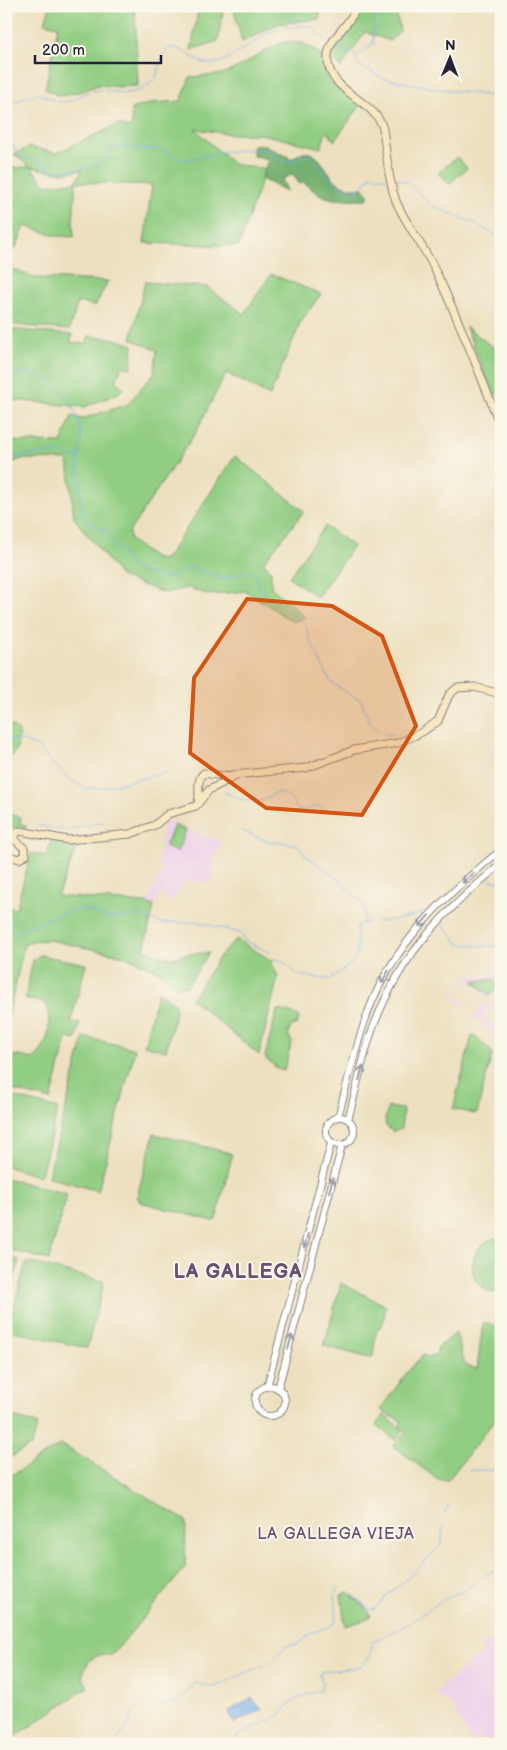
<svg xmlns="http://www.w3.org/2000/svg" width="507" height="1750" font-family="'Balsamiq Sans',sans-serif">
	<rect width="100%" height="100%" fill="#fbf7ec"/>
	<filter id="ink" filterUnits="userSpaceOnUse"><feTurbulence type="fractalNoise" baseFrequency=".02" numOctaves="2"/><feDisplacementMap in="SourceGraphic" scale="10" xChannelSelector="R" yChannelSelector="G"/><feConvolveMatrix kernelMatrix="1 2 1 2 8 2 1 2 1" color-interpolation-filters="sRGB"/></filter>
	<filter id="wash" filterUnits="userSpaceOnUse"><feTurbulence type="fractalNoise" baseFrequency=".0096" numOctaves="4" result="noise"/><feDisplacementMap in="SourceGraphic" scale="20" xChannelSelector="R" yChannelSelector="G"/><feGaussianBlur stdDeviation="1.12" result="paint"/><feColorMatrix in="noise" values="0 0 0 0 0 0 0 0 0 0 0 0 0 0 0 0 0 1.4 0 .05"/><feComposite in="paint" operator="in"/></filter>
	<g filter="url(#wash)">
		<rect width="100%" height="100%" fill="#ede0c0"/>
		<path fill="#eed0e8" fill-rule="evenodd" d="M167,820L186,830L187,828L198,834L221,841L220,850H217L211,884L190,880L186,881L172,901L160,893L154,906L146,903L162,869L158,863L159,858L158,856L160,850L163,826Z
			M469,975H501V979L499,980H475L489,996L501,984V986L487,1002L491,1007L482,1017L491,1025L501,1014L491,1026L496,1030L501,1025L497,1030L501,1033V1041L450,995ZM467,979L489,998L473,1016L460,1005L462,1002L452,994Z
			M489,1640L501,1647V1744H492L489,1739L470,1740L451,1705L435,1693L483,1651L481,1644Z"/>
		<path fill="#91cd82" stroke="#5a785e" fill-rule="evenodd" d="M50,6H135L138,86L120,87L98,85L83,91L60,96L45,89L58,26L45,23Z
			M199,6H224L218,41L191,50Z
			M233,6H322L319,19L277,24L242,42Z
			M361,6H395L400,31L390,41L365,32L341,68L331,56L339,40L352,26Z
			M285,42L302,43L312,48L321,55L330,82L361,105L334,141L328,132L325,135L321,148L261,134H231L195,129L233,164L265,169L239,246L144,243L152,185L76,182L73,221L74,237L57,236L25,226L15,250L6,247V190L14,187L8,168L30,167L14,154L30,147L56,153L119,124L128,128L132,124L131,109L152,103L181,101L190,77C200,76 211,76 221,74C244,68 262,49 285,42ZM31,167L62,173L82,170L76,182L46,185Z
			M457,157L467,168L449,184L438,173Z
			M6,267L36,278L108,281L95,306L78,302L69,330L6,324Z
			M271,274L321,294L301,321L270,396L226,373L196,432L129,532L130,540L154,558L162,560L168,556L235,456L304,511L264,562L271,572V587L305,617L293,622L246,591L209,595L188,588L164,593L121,577L74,518L68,460L21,459L10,464L6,463V454L10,441L61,443L72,416L82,419L128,404L154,373L157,350L131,339L145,282L207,287L244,314Z
			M466,327L501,353V397L491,391Z
			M6,329L73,335L70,342L86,344L89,336L116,339L133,345L131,368L122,366L116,382L124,388L117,394L84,407L11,400L6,398Z
			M325,526L353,546L317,597L289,577Z
			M6,722L19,731L17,749L6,764Z
			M6,814L21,817L20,824L26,825V828L6,827Z
			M174,825L186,830L177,852L165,847Z
			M51,841L67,843L80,841L57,896L146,903L154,906L144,949C151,953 166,958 174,958C178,957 181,955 185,954C192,953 201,953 209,953L187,986H177L158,971L125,956L49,940L32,941L24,945L6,1027V907L16,909L31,853L47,856Z
			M236,939L271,960L278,977L259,1055L191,999L221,955Z
			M40,955L86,964L71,1021L80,1024L76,1040L67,1038L51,1100L12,1090L8,1083L14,1055L34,1059C50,1044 53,1022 44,1002L25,999L33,960Z
			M501,979V984L490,996L473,981Z
			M158,991L174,1003L176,1010L166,1051L144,1045Z
			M279,1010L297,1015L299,1017L297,1024C288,1026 286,1035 292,1041L284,1070L281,1071L266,1059L265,1056L277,1011Z
			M475,1035L491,1051L492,1054L477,1113L475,1114L453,1109L472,1036Z
			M84,1037L135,1049L98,1191L48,1177Z
			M11,1096L58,1109L41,1174L37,1176L6,1166V1099Z
			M388,1107L402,1109L403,1111L401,1129L393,1132L386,1126L385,1120Z
			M154,1134L230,1153L232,1156L216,1220L213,1221L140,1202L137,1196Z
			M6,1178L67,1194L49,1260L6,1249Z
			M495,1238H501V1293C466,1294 462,1248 495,1238Z
			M6,1257L19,1260L6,1310Z
			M28,1262L102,1281L104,1283L87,1348H85L10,1330L8,1327L26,1263Z
			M341,1283L386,1306L383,1323L376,1332L373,1356L370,1358L324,1346Z
			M483,1323L501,1326V1412L448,1480H438L394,1446L406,1431L400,1426L401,1421L383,1412L381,1408L408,1371L424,1354L428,1358C432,1354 439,1356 437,1348L456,1333L465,1365L477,1369Z
			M6,1415L38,1424L32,1445L6,1460Z
			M384,1415L403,1430L395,1440L376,1425Z
			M61,1444L186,1521L185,1568L112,1655C92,1655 89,1657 82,1677L88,1687L7,1742L6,1479Z
			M348,1592L366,1608L371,1616L365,1620L345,1626L341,1595Z"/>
		<path fill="#74b070" stroke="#4b6956" d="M253,145H265L292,159C316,139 324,171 337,182C345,188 354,188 363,188L369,195L367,199C337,200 326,203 303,182L300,185L293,174L282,179L287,191L261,179L268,159L253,156Z"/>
		<path fill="#78ade6" stroke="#4d6890" d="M252,1698L262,1710L234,1723L229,1711Z"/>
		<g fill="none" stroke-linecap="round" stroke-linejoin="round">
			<path stroke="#78ade6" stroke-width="1" d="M280,6L299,25
				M336,49L351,52L354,54L360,66L383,78L439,89L501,97
				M356,57L373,44L375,6
				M6,102C17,103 25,96 35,94C43,93 49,100 57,101C76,104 78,94 93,91C116,87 127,102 151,83C163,74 157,55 170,48C187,47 198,68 216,63C232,59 251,43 266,34C275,29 286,28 296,27C300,26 306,25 311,27C316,29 321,36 325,40
				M6,134L21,159C37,159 38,159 50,169L63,171L94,167L108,158L111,150L116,147L129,148L140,150L154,148L169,153L178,159L183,160C210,155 236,148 264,149C274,150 277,161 286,162C294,162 300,156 308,154C324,168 333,192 357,190L363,186L371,175L386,178
				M393,178L408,182L432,206L474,223L501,238
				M6,370C14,375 24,372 33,374C59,382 79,407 81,435C82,442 80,451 79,458
				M6,453L11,456L60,453L64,456
				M69,456L78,459L82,507L86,522L105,531L133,568C139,572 167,580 174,577C181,573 186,566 195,568C204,569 215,579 224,578C235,577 244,570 255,573L259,588L306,625L309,638L330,681L345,692L361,700L369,721L380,732L397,736
				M6,738L10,740L23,741L39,748L54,765L75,783L87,788H100L168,772
				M225,792C247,803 255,807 277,792C288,794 293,801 298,810H304L318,806L331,812
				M6,814L21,817
				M37,825L53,829L66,830L103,822
				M242,831L270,842H282L298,845L304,854L341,881C347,892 362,897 365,910C365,913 364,919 363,922
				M490,880L501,882
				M377,922L401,919L423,913
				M442,924L459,944L501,947
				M6,932L20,930L51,918L60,913L82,909L91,911L111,919L138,915L162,923L198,922L240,933L245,941L266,951L274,959L283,961L299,975L325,979H331L352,963L357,954V927L359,925L369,921
				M469,1470H497
				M444,1514L449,1505
				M486,1575L501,1568
				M352,1594L370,1610L375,1609L386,1596L409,1577L441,1545L443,1528
				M117,1739C135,1727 126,1705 150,1700L162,1705L181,1700L195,1683L210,1687H214L269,1663L286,1646L298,1644L312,1633L333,1625C342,1613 330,1598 338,1587
				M230,1744C241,1729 263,1726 278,1716C282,1714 283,1710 286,1707C298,1697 306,1694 321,1691L322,1682L320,1674L322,1672L360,1667L370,1656L373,1641L408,1624L443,1600L465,1590L476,1582"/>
		</g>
	</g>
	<g filter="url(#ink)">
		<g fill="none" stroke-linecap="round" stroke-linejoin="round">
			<g stroke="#88817e" stroke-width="8">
				<path id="tertiary" d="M326 1131a14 14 0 1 1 28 0a14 14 0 1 1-28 0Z
					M338,1117C348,1081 356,1043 370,1007C396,941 447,894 501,850
					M348,1120C356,1091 362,1060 372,1031C398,957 442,913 501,864
					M255 1401a15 15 0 1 1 30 0a15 15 0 1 1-30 0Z
					M267,1387L331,1143
					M278,1389L342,1145"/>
			</g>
			<g stroke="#88817e" stroke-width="9">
				<path id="secondary" d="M357,6C351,26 325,38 328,62C332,92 368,98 381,123C384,129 384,138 385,145C388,164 389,183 396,201C406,225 424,246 435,270C460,321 480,375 501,427
					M198,804C201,793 195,780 204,773L223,776L306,768L354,750L398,743L422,732L438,721L449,695L457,688L474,687L501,694
					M6,855L19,859L26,855L24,848L15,840V834L20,831L68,840L130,834L155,825L168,814L196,806L209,790L234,777"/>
			</g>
			<use href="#tertiary" stroke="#fff" stroke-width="6"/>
			<use href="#secondary" stroke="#f7e8c3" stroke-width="7"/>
		</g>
		<defs><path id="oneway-shaft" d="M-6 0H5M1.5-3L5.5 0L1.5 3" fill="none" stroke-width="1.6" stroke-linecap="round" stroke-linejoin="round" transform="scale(1.25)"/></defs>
		<g stroke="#9c9ca7">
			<use href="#oneway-shaft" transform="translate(468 878) rotate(140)"/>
			<use href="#oneway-shaft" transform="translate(424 921) rotate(131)"/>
			<use href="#oneway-shaft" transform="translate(385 977) rotate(121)"/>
			<use href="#oneway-shaft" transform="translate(361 1073) rotate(-75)"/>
			<use href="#oneway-shaft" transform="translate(331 1185) rotate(-75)"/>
			<use href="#oneway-shaft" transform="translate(306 1241) rotate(105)"/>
			<use href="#oneway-shaft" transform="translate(290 1342) rotate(-75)"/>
		</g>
	</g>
	<path fill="#d45411" fill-opacity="0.2" stroke="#d45411" stroke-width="4" stroke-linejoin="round" d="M247,599L332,606L382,636L416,726L362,815L266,808L190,753L194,678Z"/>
	<g text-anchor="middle" stroke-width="4" stroke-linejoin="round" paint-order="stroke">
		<g font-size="16" letter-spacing="1" fill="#68516f" stroke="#fbf7ec">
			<text x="336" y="1539">LA GALLEGA VIEJA</text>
		</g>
		<g font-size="20" font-weight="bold" letter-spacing="1" fill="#68516f" stroke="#fbf7ec">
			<text x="238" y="1278">LA GALLEGA</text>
		</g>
	</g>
	<rect width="507" height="1750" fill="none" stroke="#fbf7ec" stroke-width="25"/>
	<g transform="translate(450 58) rotate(1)" stroke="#fbf7ec" stroke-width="4" paint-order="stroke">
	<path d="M0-4L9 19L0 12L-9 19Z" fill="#22223b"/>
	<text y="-8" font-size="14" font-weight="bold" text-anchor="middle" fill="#22223b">N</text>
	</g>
	<path d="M35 55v8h126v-8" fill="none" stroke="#22223b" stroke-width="2.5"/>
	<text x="42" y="55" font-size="15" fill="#22223b" stroke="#fbf7ec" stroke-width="4" paint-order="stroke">200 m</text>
</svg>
